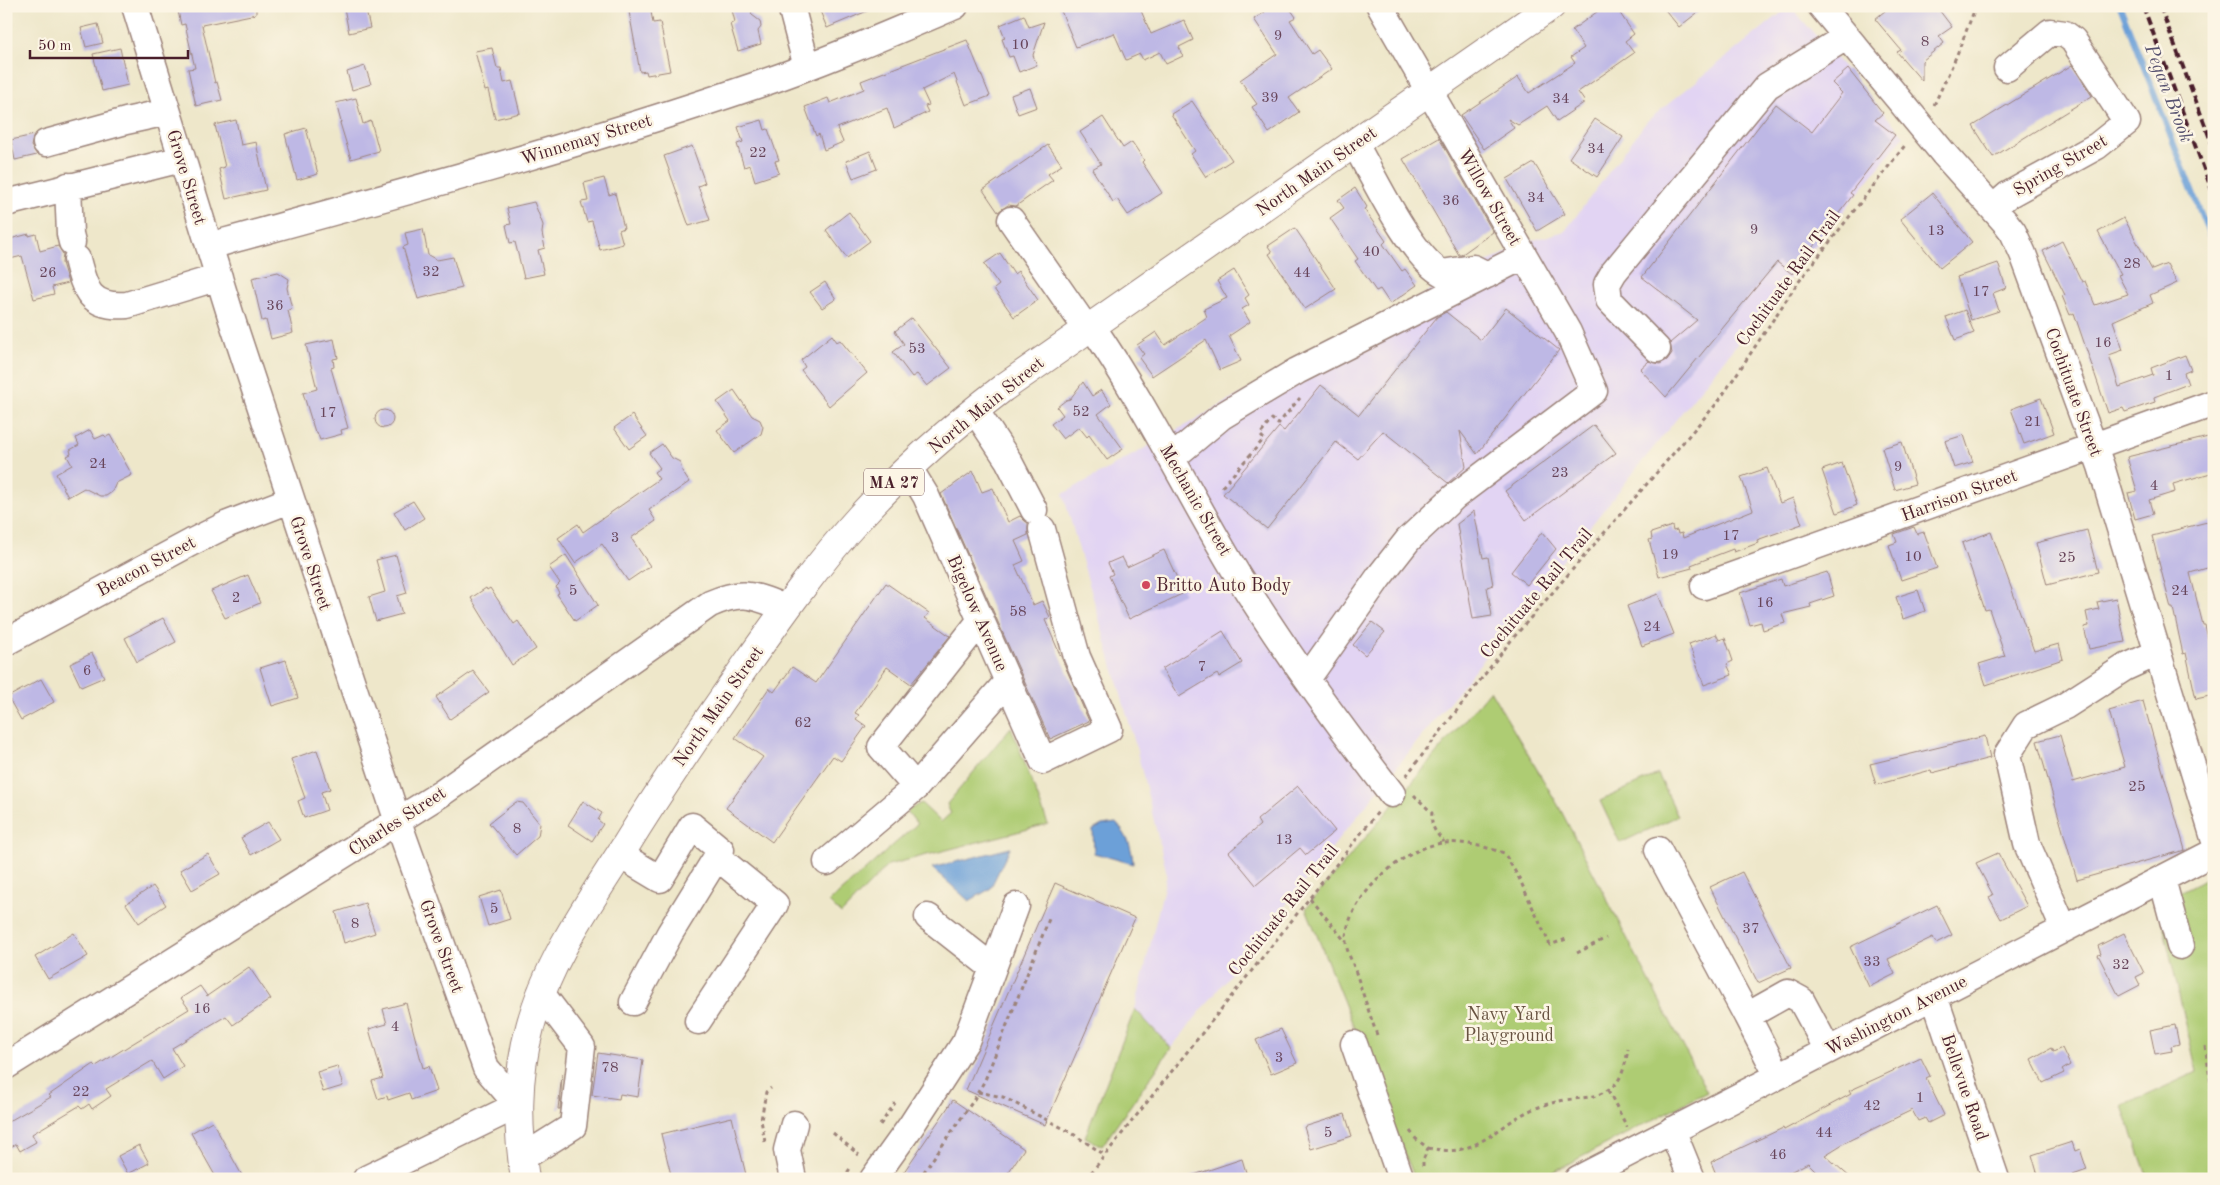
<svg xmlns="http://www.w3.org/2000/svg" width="2220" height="1185" font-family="'Old Standard TT',serif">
	<rect width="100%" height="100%" fill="#fcf5e5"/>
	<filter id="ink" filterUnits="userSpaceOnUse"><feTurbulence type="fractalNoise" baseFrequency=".02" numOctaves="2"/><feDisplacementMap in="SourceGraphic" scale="10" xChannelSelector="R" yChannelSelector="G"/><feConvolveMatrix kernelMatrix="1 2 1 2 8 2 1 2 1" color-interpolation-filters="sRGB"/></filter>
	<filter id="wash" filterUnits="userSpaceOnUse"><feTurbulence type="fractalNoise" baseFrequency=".0096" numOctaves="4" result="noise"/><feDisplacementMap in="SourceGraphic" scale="20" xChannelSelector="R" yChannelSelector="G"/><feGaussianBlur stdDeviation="1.12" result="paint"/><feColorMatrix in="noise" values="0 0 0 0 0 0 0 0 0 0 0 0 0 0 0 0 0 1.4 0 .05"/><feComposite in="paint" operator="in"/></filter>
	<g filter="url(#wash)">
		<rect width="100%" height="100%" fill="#eee7ca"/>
		<path fill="#e2d4f3" d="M1790,6L1904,136L1171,1048L1135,1009L1167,874L1135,743L1063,494L1362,326L1527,242L1565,231L1647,121Z"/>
		<path fill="#aecc73" stroke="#7c764f" d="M1490,690L1558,805L1707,1092L1539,1179H1415L1306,908Z
			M1011,727L1048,824L888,865L841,914L829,902L917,824L907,811L921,803L941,822L951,813L947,804Z
			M1658,774L1678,816L1620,843L1600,801Z
			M2214,874V1179H2148L2123,1106L2197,1072L2158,903Z
			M1135,1009L1171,1048L1102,1146L1085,1137Z"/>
		<path fill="#6ca0d8" stroke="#5b6082" d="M1116,823C1128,836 1132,847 1133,864L1094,853L1093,830L1102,825Z
			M1010,848L990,889L969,901L932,868Z"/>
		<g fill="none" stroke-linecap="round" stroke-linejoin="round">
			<path stroke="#6ca0d8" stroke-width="6" d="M2120,6L2214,247"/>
		</g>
		<g id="blocks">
			<path fill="#beb8e5" d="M177,6H256V14L202,25L215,83L217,82L222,100L196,106L188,69L195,68L185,24L181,25Z
				M352,6H365L370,28L349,33L344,8Z
				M628,6H650L653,23L660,22L670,71L647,75L646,71L640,72Z
				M731,6H750L752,15L760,21L761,27L758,31L761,44L738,51L730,24L735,22Z
				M818,6H879L827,28Z
				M1059,6H1139L1151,34L1184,20L1193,40L1179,47L1183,56L1166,64L1160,52L1143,60L1140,54L1126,60L1114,33L1076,47Z
				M1262,6H1288L1296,17L1290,20L1312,54L1318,50L1332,69L1289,98L1299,112L1269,133L1252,107L1257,104L1240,80L1277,54L1254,19L1265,12Z
				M1605,6H1615L1634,34L1625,41L1634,53L1578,92L1585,102L1557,121L1547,106L1518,125L1508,119L1514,128L1484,149L1461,115L1518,77L1529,93L1575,63L1571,57L1584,48L1572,30Z
				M1662,6H1706L1679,27Z
				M1891,6H1936L1952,27L1939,36L1944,43L1922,61V81L1897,52L1901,50L1875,19Z
				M1024,15L1029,27L1044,22L1033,55L1037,65L1019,72L1013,56L1009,57L1002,39L1005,38L1000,25Z
				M98,24L103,43L86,47L81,28Z
				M967,40L990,96L966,105L954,74L922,90L929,105L925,106L928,112L894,128L887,108L837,128L843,142L824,150L819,134L816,136L805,107L828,98L830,103L864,89L861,81Z
				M120,48L128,85L102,91L93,54Z
				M492,48L497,68H501L504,83L512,81L520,113L495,119L488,90L485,91L475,51Z
				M2072,65L2092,96L1993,157L1973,126Z
				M365,66L371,84L352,90L347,72Z
				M1848,69L1883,113L1875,120L1895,135L1850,193L1853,195L1792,274L1777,262L1666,397L1640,369L1649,361L1660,364L1667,360L1672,353L1670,343L1697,320L1642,277L1776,104L1812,132L1842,93L1832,83Z
				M1030,88L1037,107L1018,114L1011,95Z
				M356,98L363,124L371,121L379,151L351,159L340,123L341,122L336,103Z
				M1192,101L1232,160L1206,177L1191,154L1195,151L1171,114Z
				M1103,117L1123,148L1132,142L1144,160L1142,162L1162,193L1128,215L1117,199L1113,202L1092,169L1101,164L1080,132Z
				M1595,119L1623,137L1597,177L1569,158Z
				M236,120L241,145L256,142L266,190L226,199L219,169L225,167L215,125Z
				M762,120L765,130L768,129L779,160L775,161L779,173L755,181L750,165L744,167L737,144L743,142L738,127Z
				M306,128L318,174L297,180L285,134Z
				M34,135L31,146L37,155L15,160L11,140Z
				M1439,138L1493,232L1461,255H1459L1403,159Z
				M1048,145L1062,165L1048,174L1053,180L1016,206L1008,205L998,212L983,190Z
				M692,146L705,183L698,186L710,220L689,226L664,156Z
				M870,151L877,169L853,178L846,161Z
				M1534,163L1565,214L1537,231L1507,179Z
				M604,178L609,195L615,193L624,228L619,230L623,244L600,250L592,221L587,222L581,202L588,201L584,183Z
				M1355,188L1367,207L1364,209L1386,241L1383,244L1402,271L1405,269L1417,285L1390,304L1380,289L1376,291L1355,261L1358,259L1330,218L1344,208L1338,200Z
				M1932,193L1972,242L1940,268L1900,219Z
				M534,202L543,225L542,233L545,248L538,250L544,274L524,278L515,242L510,243L506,225L511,224L507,208Z
				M849,212L870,241L847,258L826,230Z
				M2124,218L2152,270L2167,264L2177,283L2150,295L2153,303L2113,321L2123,350L2109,355L2119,387L2153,375L2151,368L2185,355L2191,370L2184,373L2188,384L2154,397L2155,402L2125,412L2123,408L2108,413L2074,313L2070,315L2062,296L2065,295L2043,251L2062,241L2082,282L2085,281L2095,305L2128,294L2118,275L2121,274L2098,232Z
				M1295,228L1336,289L1305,309L1269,254L1272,252L1268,246Z
				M423,229L428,255L437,260L453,257L462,288L418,299L403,247L408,245L405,233Z
				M29,234V236L36,234L40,251L58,246L63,254L62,263L68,283L52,287L54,294L34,299L22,256L6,260V240Z
				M1000,253L1014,274L1018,271L1038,300L1014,317L994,289L999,285L984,264Z
				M1998,263L2006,288L1993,293L1999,311L1971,320L1957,277Z
				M1234,270L1249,295L1245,298L1249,305L1242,309L1250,322L1229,336L1241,361L1220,370L1206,340L1152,376L1139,358L1144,354L1137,345L1156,332L1165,345L1207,317L1204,309L1227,298L1217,281Z
				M278,272L289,279L287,288L292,309L288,310L293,333L271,339L266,320L262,321L252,278Z
				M825,282L836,299L822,308L810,292Z
				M1506,308L1559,350L1477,454L1460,431L1466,467L1448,483L1383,431L1358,459L1336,442L1267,529L1223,494L1279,427L1284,431L1321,385L1359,415L1437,317L1446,312L1481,340Z
				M1965,310L1974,333L1955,340L1946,317Z
				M912,318L951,368L927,386L917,374L912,377L893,352L904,344L895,331Z
				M832,335L837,342L840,340L867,373L829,406L801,370L805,367L801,360Z
				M334,339L338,358L333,359L334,367L331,368L348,428L341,430L342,434L320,440L317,432H315L303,393L317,389L306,345Z
				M1083,382L1092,396L1101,390L1111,404L1098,414L1123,449L1107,460L1089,435L1087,437L1079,427L1063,439L1051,424L1063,415L1057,407L1066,400L1070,399Z
				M734,390L752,416L760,420L763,427L761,434L734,453L717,430L730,421L717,402Z
				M2041,398L2054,433L2024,444L2011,409Z
				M375 419a9 9 0 1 1 18 0a9 9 0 1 1-18 0Z
				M632,415L647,436L629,449L614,428Z
				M1594,425L1616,453L1526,520L1505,491Z
				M90,430L95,439L104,435L106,437L110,435L132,475L116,483L112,492L106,496H100L84,488L68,497L56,474L72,465L67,456L71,454L70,450L79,445L76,438Z
				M1964,435L1973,462L1954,468L1945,441Z
				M2208,437L2214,459V472L2173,484L2175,492L2149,500L2153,514L2135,519L2128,493L2137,491L2127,457Z
				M1902,442L1915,484L1895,490L1882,448Z
				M662,444L672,458L680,462L682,471L689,482L649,510L656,521L631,538L650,566L628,581L602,544L575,563L558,538L578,524L583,532L659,479L654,472L660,468L649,453Z
				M1842,463L1857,505L1837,513L1822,470Z
				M1767,468L1780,503L1793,498L1802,524L1757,540L1758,543L1734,552L1733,549L1691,565L1692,568L1659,577L1649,540L1652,539L1651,533L1672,526L1673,531L1677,530L1678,534L1682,533L1683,538L1753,510L1741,477Z
				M973,471L982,492L993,488L1008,522L1020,516L1028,523V535L1015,541L1024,561L1015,565L1033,605L1042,601L1050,617L1045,620L1089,721L1050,739L941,494Z
				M413,501L424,518L405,530L394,512Z
				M1474,511L1483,558L1488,557L1493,585L1487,587L1492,616L1473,619L1457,524Z
				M2211,521L2214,529V566L2190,573L2203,625H2205L2214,666V695L2196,699L2186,653L2183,654L2173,608H2171L2152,536Z
				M1914,527L1917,534L1924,532L1937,568L1901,580L1889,545L1897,542L1894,534Z
				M2087,530L2098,572L2047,585L2036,543Z
				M1542,532L1556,549L1527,585L1511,572Z
				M1991,532L2034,651L2059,644L2063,659L1986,685L1979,664L2005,656L1989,609L1985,610L1962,543Z
				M1164,550L1184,593L1129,619L1109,576L1113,574L1108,563L1122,557L1127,567Z
				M396,555L407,593L397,596L402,614L376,621L369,597L385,592L376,560Z
				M566,555L598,605L575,621L557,594L559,593L556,587L560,583L549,567Z
				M1827,572L1834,596L1810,604L1811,607L1782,614L1785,623L1763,630L1761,622L1750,625L1740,593L1781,579L1783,586Z
				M248,575L260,603L225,618L211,591Z
				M886,583L929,613L925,618L950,636L911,684L887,667L855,713L859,715L856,719L866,726L841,761L833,756L772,842L726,808L763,757L735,738L769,688L774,692L792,667L816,683Z
				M486,588L487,590L490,588L514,624L518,621L536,649L512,665L471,598Z
				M1918,590L1925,611L1903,619L1896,597Z
				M1658,594L1674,634L1642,646L1627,606Z
				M2116,598L2125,642L2089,649L2084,627L2089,626L2086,612L2099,609L2097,602Z
				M163,618L176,642L137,662L125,638Z
				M1372,622L1385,632L1365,655L1353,645Z
				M1223,631L1242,663L1219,677L1217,674L1179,697L1162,669Z
				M1716,634L1719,640L1725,638L1733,661L1727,664L1732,675L1704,685L1689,644Z
				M92,653L104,677L81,687L70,664Z
				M286,660L298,698L272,706L260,668Z
				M473,671L489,692L450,719L436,697Z
				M41,679L54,702L21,720L8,697Z
				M2143,701L2185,850L2077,880L2037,741L2060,735L2073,782L2125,767L2109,711Z
				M1985,736L1990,758L1932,773L1931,770L1876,785L1870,764Z
				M317,750L330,789L321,792L327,810L304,818L298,801L305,798L291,759Z
				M1298,786L1335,831L1306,855L1300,848L1256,885L1229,852L1260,825L1257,820Z
				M583,801L602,813L598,820L603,824L592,841L568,825Z
				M516,802L523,803L540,824L538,836L516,855L489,823Z
				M268,822L279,839L251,855L241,838Z
				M1998,853L2027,906L2001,919L1989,897L1993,895L1976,863Z
				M208,854L220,874L192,890L180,870Z
				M1742,872L1791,968L1758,983L1710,887Z
				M1055,883L1135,918L1045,1125L966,1090Z
				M153,886L166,905L139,923L126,904Z
				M501,890L510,919L488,926L479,897Z
				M365,903L375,933L344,943L336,912Z
				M1937,905L1952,935L1936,943L1933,937L1888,959L1895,974L1869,987L1850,947Z
				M74,933L88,956L48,979L35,957Z
				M2124,933L2144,973L2136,977L2140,985L2119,996L2098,955L2101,954L2098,946Z
				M249,967L271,999L233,1025L226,1016L172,1048L183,1066L163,1079L152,1061L106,1089L111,1096L92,1109L89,1104L82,1109L79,1106L32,1134L36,1142L20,1151L16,1144L6,1150V1123L51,1097L49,1095L94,1064L96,1066L189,1009L181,998L200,986L207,996Z
				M406,1003L423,1068L429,1066L437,1091L411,1100L409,1093L388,1100L387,1096L378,1099L372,1081L383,1078L369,1029L387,1024L383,1009Z
				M2175,1025L2179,1044L2171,1046L2172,1051L2155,1054L2150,1030Z
				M1281,1029L1297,1063L1271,1074L1256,1040Z
				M2051,1048L2053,1052L2062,1048L2070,1065L2062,1070L2064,1073L2043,1083L2031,1059Z
				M598,1053L643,1060L638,1097L620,1094L619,1099L592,1095Z
				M1921,1058L1930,1076L1926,1078L1944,1115L1928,1123L1925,1118L1918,1121L1912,1110L1846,1142L1825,1155L1852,1179H1824L1808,1163L1776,1179H1718L1711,1162L1783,1128L1784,1130L1851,1094L1849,1091Z
				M337,1066L343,1086L323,1092L317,1072Z
				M562,1074L560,1109H558Z
				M953,1100L1024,1149L1004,1179H899Z
				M1345,1114L1352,1136L1311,1149L1304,1127Z
				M732,1117L747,1179H672L661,1134Z
				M212,1121L244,1179H217L191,1133Z
				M2072,1142L2075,1151L2080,1149L2087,1170L2073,1175L2074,1179H2039L2032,1155Z
				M139,1145L149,1163L128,1174L118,1156Z
				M1242,1159L1248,1179H1192L1191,1176Z"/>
		</g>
	</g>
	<g filter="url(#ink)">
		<use href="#blocks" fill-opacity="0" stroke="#9c837a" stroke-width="1"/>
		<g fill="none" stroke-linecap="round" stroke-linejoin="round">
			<g stroke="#9c837a" stroke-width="29">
				<path id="minor" d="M135,6L233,323L398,822L486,1068L518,1105L366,1179
					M791,6L807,67
					M1821,6L1906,108
					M46,143L126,121L167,112
					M1355,144C1373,176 1412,258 1442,273L1473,268L1487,275
					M1944,154L2006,223L2013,232L2023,254L2101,466L2214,838
					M68,186L70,234L72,242
					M6,203L182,159
					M1993,208L2008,195L2097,146L2127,122L2073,40L2065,34L2050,32L2007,68
					M1011,220L1086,328
					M209,246C391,196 575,147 754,86C822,63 889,34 955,6
					M77,259C85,291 90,308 127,305L219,277
					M1091,325C1146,405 1187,491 1237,574C1284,650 1337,723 1392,794
					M1657,349L1609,300L1607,284L1614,272L1767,86L1846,37
					M975,410L1008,460L1034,510
					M1172,458L1222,416L1297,371L1524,256
					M909,468L926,496L1043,761L1109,729L1077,657L1042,529
					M1704,586L2214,403
					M981,620L881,747L916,787L1008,681
					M6,642L192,542L228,524L290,500
					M1307,679L1379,577L1408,540L1454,497L1594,391L1568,332L1380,6
					M1658,850L1747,1016
					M620,855L660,879L692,826L721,850L670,933L633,1002
					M827,862L916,787
					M2162,879L2180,946
					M928,917L993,968
					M2064,929L2027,844L2007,755L2026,725L2065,706L2124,668L2157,653
					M1934,996L1996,1179
					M698,1021L775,904L717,857
					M1354,1044L1401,1179
					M6,1066L442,793L710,604C744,589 753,596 786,608
					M1778,1076L1747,1016L1788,993L1801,1000L1828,1050
					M1672,1130L1692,1179
					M522,1158L573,1126L582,1047L541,993
					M793,1179L787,1150L794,1124
					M873,1179L911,1126L966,1041L1016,906
					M1578,1179L2214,852"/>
			</g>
			<g stroke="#9c837a" stroke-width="30">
				<path id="major" d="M525,1179C517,1127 516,1078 530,1027C548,960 590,902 626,845C664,783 705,724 746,665C782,614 818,563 860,517C904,469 952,427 1003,388L1551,6"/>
			</g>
			<path stroke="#9c837a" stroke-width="3" stroke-dasharray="4 4" stroke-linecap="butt" d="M1934,105L1956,57L1976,6
				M1222,487L1264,439L1260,435L1272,419L1278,424L1300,398
				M1406,776L1513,638L1718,402L1797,284L1906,144
				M1414,795L1432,813C1430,826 1436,833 1444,842
				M1310,898L1345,941
				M1577,953L1606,938
				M1377,1035C1369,1013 1362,990 1354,967C1351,959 1346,949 1346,942C1344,900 1404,846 1444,843C1463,841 1486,847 1504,853L1519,878L1550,945L1569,938
				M2205,1046L2214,1103
				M1608,1090L1627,1127
				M978,1092L1003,1097L1070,1132L1105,1155
				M880,1125L895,1103
				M1410,1131L1416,1139L1428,1148L1423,1160V1168
				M833,1133L859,1155
				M765,1142L761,1120L766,1092L771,1088
				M1428,1148C1439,1150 1451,1152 1462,1149C1490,1142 1509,1118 1536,1108C1547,1104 1561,1100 1573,1099C1589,1097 1599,1097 1612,1087C1623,1079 1626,1061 1628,1049
				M843,1179L851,1167
				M919,1179L973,1101L985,1080L1049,919
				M1086,1179L1378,812"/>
			<use href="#minor" stroke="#fff" stroke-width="26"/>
			<use href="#major" stroke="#fff" stroke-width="28"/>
			<path stroke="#4a1f2b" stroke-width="4" stroke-dasharray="8 4" stroke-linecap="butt" d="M2143,6L2214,196
				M2160,6L2214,149"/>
			<g stroke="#9c837a" stroke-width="29" stroke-linecap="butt">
				<path id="minor-bridge" d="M1906,108L1944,154"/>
			</g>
			<use href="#minor-bridge" stroke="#fff" stroke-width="26"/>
		</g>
	</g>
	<circle fill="#d1495b" stroke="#fcf5e5" stroke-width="2" cx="1146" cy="585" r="5"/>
	<g text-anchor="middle" stroke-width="5" stroke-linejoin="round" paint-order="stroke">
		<g font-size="15" fill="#67455a">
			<text x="1278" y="40">9</text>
			<text x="1925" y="46">8</text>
			<text x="1020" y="49">10</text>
			<text x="1270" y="102">39</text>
			<text x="1561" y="103">34</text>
			<text x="1596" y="153">34</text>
			<text x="758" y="157">22</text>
			<text x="1536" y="202">34</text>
			<text x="1451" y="205">36</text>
			<text x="1754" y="234">9</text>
			<text x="1936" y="235">13</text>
			<text x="1371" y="256">40</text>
			<text x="2132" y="268">28</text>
			<text x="431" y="276">32</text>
			<text x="48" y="277">26</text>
			<text x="1302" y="277">44</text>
			<text x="1981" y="296">17</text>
			<text x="275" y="310">36</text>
			<text x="2103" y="347">16</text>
			<text x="917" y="353">53</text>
			<text x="2169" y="380">1</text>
			<text x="1081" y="416">52</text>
			<text x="328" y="417">17</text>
			<text x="2033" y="426">21</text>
			<text x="98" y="468">24</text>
			<text x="1898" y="471">9</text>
			<text x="1560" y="477">23</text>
			<text x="2154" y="490">4</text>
			<text x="1731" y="540">17</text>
			<text x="615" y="542">3</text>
			<text x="1670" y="559">19</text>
			<text x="1913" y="561">10</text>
			<text x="2067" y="562">25</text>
			<text x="573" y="595">5</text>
			<text x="2180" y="595">24</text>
			<text x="236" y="602">2</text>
			<text x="1765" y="607">16</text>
			<text x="1018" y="616">58</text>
			<text x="1652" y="631">24</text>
			<text x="1202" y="671">7</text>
			<text x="87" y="675">6</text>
			<text x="803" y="727">62</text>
			<text x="2137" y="791">25</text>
			<text x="517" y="833">8</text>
			<text x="1284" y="844">13</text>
			<text x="494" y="913">5</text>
			<text x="355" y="928">8</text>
			<text x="1751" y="933">37</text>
			<text x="1872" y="966">33</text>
			<text x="2121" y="969">32</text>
			<text x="202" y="1013">16</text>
			<text x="395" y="1031">4</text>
			<text x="1279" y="1062">3</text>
			<text x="610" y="1072">78</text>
			<text x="81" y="1096">22</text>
			<text x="1920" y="1102">1</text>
			<text x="1872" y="1110">42</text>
			<text x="1328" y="1137">5</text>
			<text x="1824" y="1137">44</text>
			<text x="1778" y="1159">46</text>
		</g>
		<rect fill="#fcf5e5" stroke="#7f5f63" stroke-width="1" x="864" y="468.5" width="60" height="27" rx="4"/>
		<g font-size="16" font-weight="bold" fill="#4a1f2b">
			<text x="894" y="488">MA 27</text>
		</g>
		<g font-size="18" fill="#4a1f2b" stroke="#fcf5e5">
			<text transform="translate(586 139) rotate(-17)" y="6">Winnemay Street</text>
			<text transform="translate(2060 165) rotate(-30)" y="6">Spring Street</text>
			<text transform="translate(1316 171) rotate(-35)" y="6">North Main Street</text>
			<text transform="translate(187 177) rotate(73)" y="6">Grove Street</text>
			<text transform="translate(1490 197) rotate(60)" y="6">Willow Street</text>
			<text transform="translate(1788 278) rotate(-54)" y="6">Cochituate Rail Trail</text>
			<text transform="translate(2074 392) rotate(70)" y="6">Cochituate Street</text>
			<text transform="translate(986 405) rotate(-39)" y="6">North Main Street</text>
			<text transform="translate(1959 495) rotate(-20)" y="6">Harrison Street</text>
			<text transform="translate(1196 500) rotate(60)" y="6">Mechanic Street</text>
			<text transform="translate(311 563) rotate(72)" y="6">Grove Street</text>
			<text transform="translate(146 566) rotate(-28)" y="6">Beacon Street</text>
			<text transform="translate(1536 593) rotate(-50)" y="6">Cochituate Rail Trail</text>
			<text transform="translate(978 613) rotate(66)" y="6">Bigelow Avenue</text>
			<text transform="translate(718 706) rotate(-55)" y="6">North Main Street</text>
			<text transform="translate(397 821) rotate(-33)" y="6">Charles Street</text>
			<text transform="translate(1283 910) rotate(-51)" y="6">Cochituate Rail Trail</text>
			<text transform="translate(442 946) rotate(70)" y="6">Grove Street</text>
			<text transform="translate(1896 1015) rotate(-27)" y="6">Washington Avenue</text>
			<text transform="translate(1965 1087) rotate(71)" y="6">Bellevue Road</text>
		</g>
		<g font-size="18" fill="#4a1f2b" stroke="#fcf5e5" text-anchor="start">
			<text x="1156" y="591">Britto Auto Body</text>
		</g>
		<g font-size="18" fill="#685341" stroke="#fcf5e5">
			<text x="1509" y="1020">Navy Yard<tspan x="1509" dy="21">Playground</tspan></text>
		</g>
		<g font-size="19" font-style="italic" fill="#585370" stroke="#fcf5e5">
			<text transform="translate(2170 93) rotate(69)" y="7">Pegan Brook</text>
		</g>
	</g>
	<rect width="2220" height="1185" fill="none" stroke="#fcf5e5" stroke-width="25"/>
	<path d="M30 50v8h158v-8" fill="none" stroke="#4a1f2b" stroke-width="2.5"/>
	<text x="38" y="50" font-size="15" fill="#4a1f2b" stroke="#fcf5e5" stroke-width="4" paint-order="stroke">50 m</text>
</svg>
